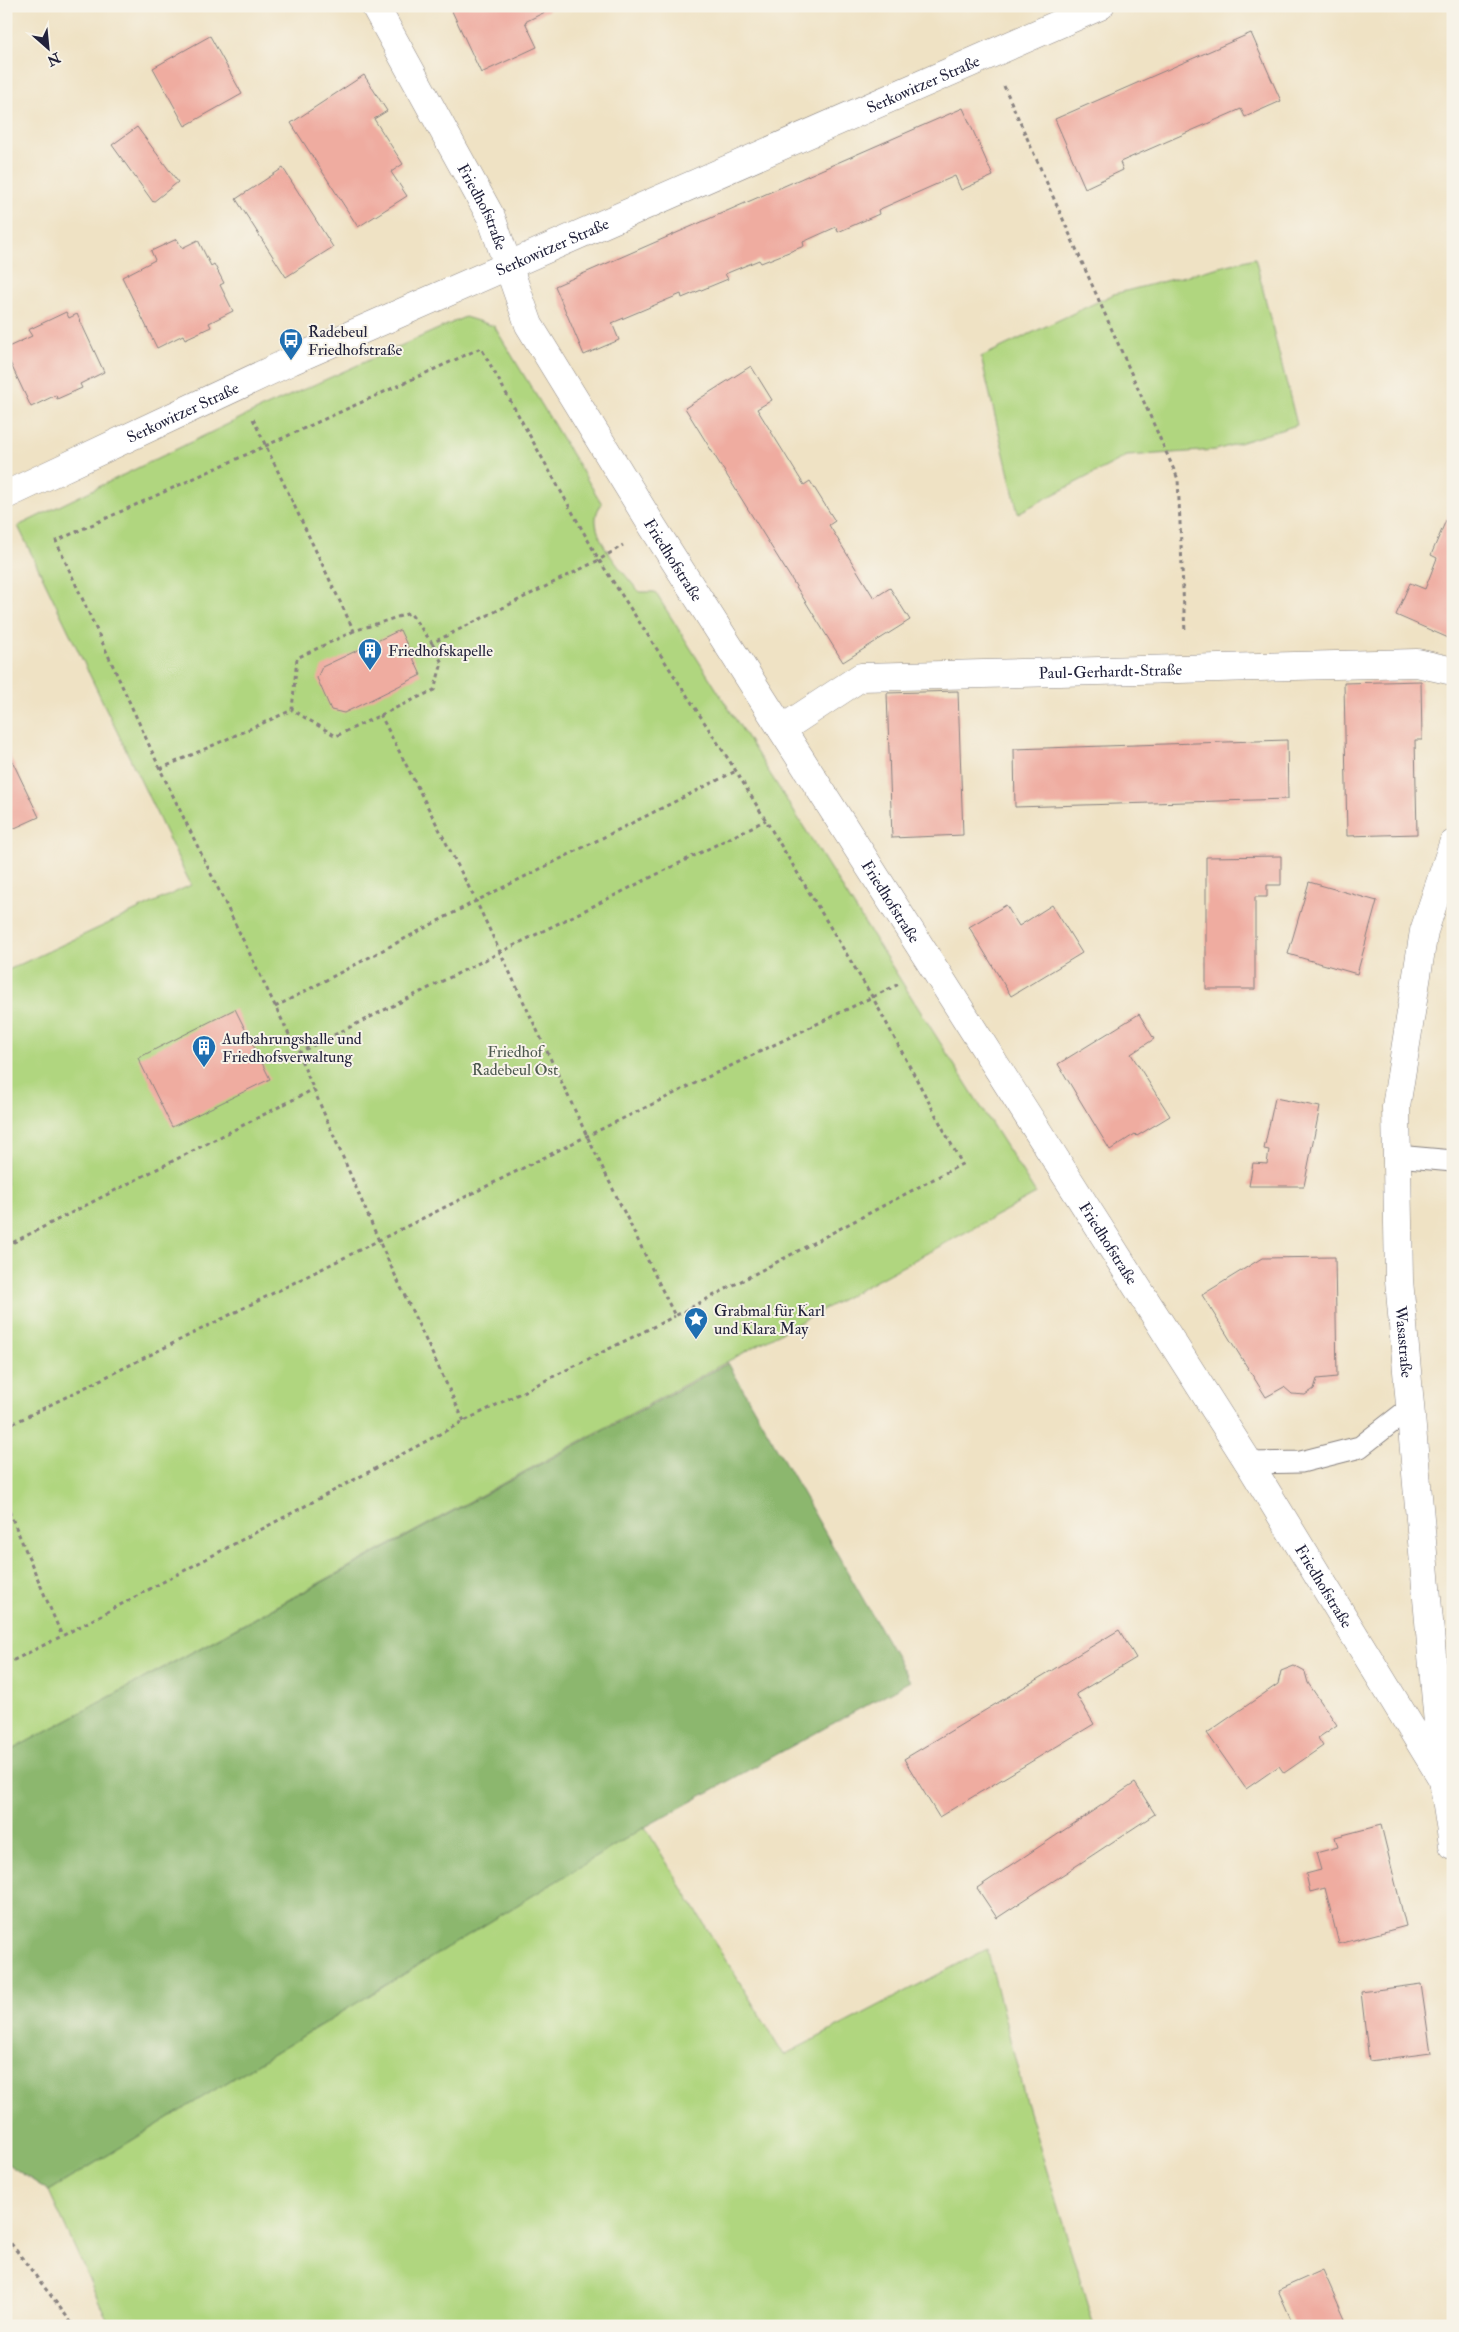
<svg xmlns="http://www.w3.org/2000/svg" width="1459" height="2332" font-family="'IM FELL Double Pica',serif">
	<rect width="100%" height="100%" fill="#f7f3e8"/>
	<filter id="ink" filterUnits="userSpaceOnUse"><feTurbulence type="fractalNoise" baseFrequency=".02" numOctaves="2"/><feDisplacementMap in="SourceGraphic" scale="10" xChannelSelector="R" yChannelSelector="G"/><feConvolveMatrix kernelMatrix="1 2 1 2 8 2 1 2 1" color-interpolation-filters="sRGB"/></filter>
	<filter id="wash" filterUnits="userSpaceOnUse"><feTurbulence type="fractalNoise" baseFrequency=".0096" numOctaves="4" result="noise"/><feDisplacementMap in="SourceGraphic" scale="20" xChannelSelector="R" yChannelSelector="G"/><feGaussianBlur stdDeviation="1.12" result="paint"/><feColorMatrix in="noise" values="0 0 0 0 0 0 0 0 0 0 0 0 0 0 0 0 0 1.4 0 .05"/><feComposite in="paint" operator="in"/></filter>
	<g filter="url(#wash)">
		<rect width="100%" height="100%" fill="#efe2c4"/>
		<path fill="#b0d67f" stroke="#697c5d" d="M1255,258L1297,425L1216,450L1127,456L1018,513L981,357L1114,294Z
			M465,317L494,326L602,504C581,527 620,568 635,587L640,592H655L1036,1194L6,1753V971L191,885L18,526L251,413Z
			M645,1827L784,2055L987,1949L1026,2102L1094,2326H110L49,2191Z"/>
		<path fill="#8cb76e" stroke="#576c54" d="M728,1363L910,1681L645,1827L49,2191L6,2163V1753Z"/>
		<g id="blocks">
			<path fill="#efaca0" d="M456,6H547L549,10L525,22L537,47L481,73L451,9Z
				M900,6H911L902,11Z
				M1251,33L1281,101L1245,117L1241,109L1120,162L1123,170L1085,188L1055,119Z
				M210,36L242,94L185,126L153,68Z
				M364,75L387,111L374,119L403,164L391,172L407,196L358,227L291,123Z
				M963,108L993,176L961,190L955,176L878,210L879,214L838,232L836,227L803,242L804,246L761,263L759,260L725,274L728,279L682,298L681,294L612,323L619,340L584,355L555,286Z
				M137,127L178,182L153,202L112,145Z
				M283,168L333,247L286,277L236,199Z
				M177,239L182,248L198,240L211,266L214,264L224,283L220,285L233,311L209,323L211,327L185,339L183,335L157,348L122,277L155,260L151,251Z
				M66,312L69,318L77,314L104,372L80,384L82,388L57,399L56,395L31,407L6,354V348L32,336L28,330Z
				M751,366L772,400L757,409L804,485L810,481L835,521L829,525L874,598L890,588L910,620L843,662L685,408Z
				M1453,504V640L1396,615L1410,583L1425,589L1437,558L1431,555Z
				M400,630L421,675L344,713L331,710L317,678L322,667Z
				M1421,681L1422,740H1415L1417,834L1347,836L1344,683Z
				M958,691L963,835L892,838L887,693Z
				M1287,740L1288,799L1015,807L1014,749Z
				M6,748L39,817L6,832Z
				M1281,856V885H1267V897H1255V989H1206V857Z
				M1309,882L1377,901L1357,974L1288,954Z
				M1006,905L1019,926L1052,905L1082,953L1011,996L969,927Z
				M235,1009L270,1079L172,1127L138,1058Z
				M1139,1014L1154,1039L1131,1054L1170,1116L1137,1136L1135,1134L1110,1150L1058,1064Z
				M1275,1098L1320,1107L1304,1186H1249L1253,1163L1267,1164L1269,1150L1264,1149Z
				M1453,1217V1233H1452L1449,1218Z
				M1335,1257L1337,1377L1317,1379L1314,1389L1305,1395L1292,1394L1284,1387L1266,1397L1202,1295L1262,1258Z
				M1119,1630L1136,1658L1076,1694L1094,1724L939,1817L904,1759Z
				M1294,1666L1305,1672L1308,1683L1337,1725L1318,1738L1323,1746L1284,1773L1279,1766L1246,1789L1207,1733L1278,1684L1281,1671Z
				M1135,1783L1155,1814L997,1918L977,1888Z
				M1381,1825L1406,1926L1339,1944L1325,1888L1310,1892L1306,1874L1321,1870L1316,1853L1338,1847L1335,1837Z
				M1421,1984L1431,2053L1369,2061L1361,1992Z
				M1323,2270L1348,2326H1294L1278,2290Z"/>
		</g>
	</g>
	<g filter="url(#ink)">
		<use href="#blocks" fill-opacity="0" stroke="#888280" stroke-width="1"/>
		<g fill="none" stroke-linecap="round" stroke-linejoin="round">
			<g stroke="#888280" stroke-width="23">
				<path id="lane" d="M1397,1156L1453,1161
					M1249,1463L1301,1462L1360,1447L1410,1408"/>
			</g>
			<g stroke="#888280" stroke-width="29">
				<g id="street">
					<path id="s1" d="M375,6L491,217L529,325L653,527L1249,1463L1443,1780L1453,1778"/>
					<path id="s2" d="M782,729L861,677L1417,663L1453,671"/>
					<path id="s3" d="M1453,844L1424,931L1396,1107L1399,1280L1443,1780L1453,1845"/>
				</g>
			</g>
			<g stroke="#888280" stroke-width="29">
				<g id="secondary">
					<path id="s4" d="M6,495L291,361L1100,6"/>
				</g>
			</g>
			<path stroke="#888280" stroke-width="3" stroke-dasharray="4 4" stroke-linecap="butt" d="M1004,86L1178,479L1185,633
				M253,419L354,631L410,613L432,643L599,560L623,545
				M354,631L297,658L292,710L336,736L434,690L442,663L432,643
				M380,714L476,901L587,1136L675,1316L962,1164L873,998L736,771L599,560L481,348L56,541L160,769L298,1053L379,1241L464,1421
				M160,769L292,710
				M275,1007L476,901L736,771
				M298,1053L766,820
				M6,1246L314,1089
				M6,1427L587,1136L901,983
				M6,1504L62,1636
				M6,1664L62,1636L464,1421L675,1316
				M6,2237L74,2326"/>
			<use href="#lane" stroke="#fff" stroke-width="21"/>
			<use href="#street" stroke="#fff" stroke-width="28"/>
			<use href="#secondary" stroke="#fff" stroke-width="28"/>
		</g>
	</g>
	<defs>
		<g id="bus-pin" transform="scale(1.25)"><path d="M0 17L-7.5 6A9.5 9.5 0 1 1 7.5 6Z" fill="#1f6fb2" stroke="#f7f3e8"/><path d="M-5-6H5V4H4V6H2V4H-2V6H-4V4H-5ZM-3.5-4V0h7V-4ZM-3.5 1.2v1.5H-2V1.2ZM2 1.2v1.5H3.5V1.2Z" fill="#fff"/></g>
		<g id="building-pin" transform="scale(1.25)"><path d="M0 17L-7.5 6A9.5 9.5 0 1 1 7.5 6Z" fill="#1f6fb2" stroke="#f7f3e8"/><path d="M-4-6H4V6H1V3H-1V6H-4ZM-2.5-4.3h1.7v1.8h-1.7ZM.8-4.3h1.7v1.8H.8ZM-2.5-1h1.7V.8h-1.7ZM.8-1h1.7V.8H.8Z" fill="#fff"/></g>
		<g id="sight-pin" transform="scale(1.25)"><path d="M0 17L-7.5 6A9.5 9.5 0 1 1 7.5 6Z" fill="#1f6fb2" stroke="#f7f3e8"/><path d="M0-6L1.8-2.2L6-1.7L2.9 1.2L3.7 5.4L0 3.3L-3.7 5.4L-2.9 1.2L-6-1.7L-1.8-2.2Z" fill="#fff"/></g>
	</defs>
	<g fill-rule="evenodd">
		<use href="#bus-pin" x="291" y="340"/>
		<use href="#building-pin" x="370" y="650"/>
		<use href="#building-pin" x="204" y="1047"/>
		<use href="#sight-pin" x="696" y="1319"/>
	</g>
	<g text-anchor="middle" stroke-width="4" stroke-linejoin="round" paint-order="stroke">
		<g font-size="16" fill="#22223b" stroke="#f7f3e8">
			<text dy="6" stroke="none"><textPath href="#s4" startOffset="1005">Serkowitzer Straße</textPath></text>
			<text dy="6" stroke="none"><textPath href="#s1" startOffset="228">Friedhofstraße</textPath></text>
			<text dy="6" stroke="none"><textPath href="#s4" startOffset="600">Serkowitzer Straße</textPath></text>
			<text dy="6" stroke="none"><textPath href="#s4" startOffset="195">Serkowitzer Straße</textPath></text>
			<text dy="6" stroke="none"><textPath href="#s1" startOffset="631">Friedhofstraße</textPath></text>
			<text dy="6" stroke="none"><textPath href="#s2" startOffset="344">Paul-Gerhardt-Straße</textPath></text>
			<text dy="6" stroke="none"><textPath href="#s1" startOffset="1036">Friedhofstraße</textPath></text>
			<text dy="6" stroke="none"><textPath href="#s1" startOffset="1441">Friedhofstraße</textPath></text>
			<text dy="6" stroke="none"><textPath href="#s3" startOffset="505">Wasastraße</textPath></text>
			<text dy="6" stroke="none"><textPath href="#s1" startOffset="1846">Friedhofstraße</textPath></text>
		</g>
		<g font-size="16" fill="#22223b" stroke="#f7f3e8" text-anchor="start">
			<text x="308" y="337">Radebeul<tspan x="308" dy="18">Friedhofstraße</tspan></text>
			<text x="388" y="656">Friedhofskapelle</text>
			<text x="222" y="1044">Aufbahrungshalle und<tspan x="222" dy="18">Friedhofsverwaltung</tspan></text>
			<text x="714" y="1316">Grabmal für Karl<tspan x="714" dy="18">und Klara May</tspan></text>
		</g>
		<g font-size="16" fill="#4d584f" stroke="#f7f3e8">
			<text x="515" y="1057">Friedhof<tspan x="515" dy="18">Radebeul Ost</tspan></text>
		</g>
	</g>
	<rect width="1459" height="2332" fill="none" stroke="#f7f3e8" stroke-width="25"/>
	<g transform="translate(48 48) rotate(153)" stroke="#f7f3e8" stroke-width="4" paint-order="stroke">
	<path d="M0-4L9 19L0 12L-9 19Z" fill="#22223b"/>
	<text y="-8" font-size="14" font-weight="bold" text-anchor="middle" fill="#22223b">N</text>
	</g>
</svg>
